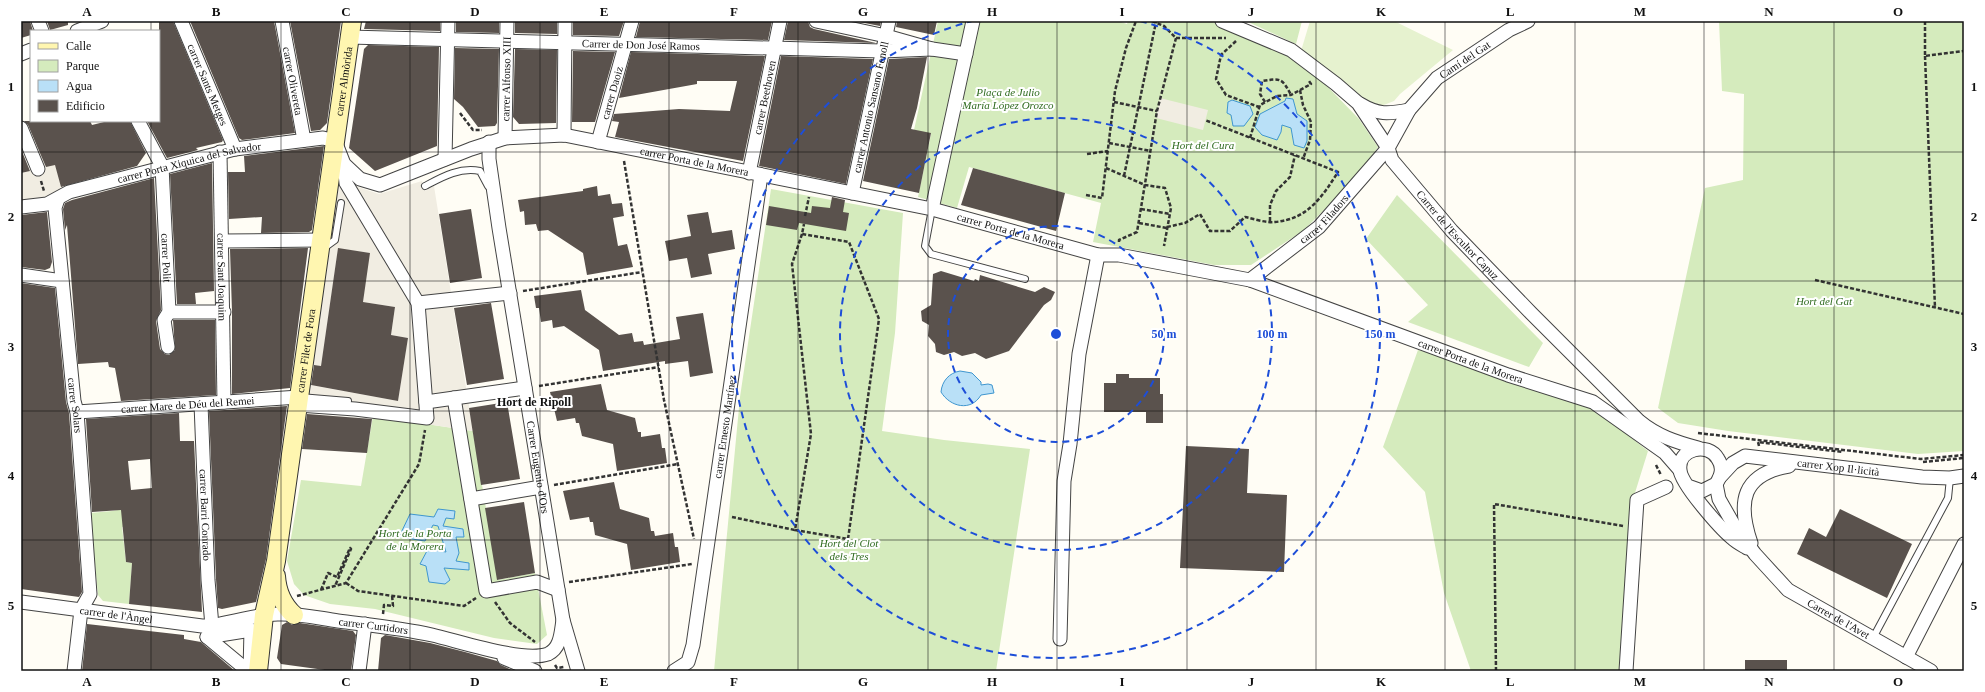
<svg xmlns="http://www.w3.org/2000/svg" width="1985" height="692" font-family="Georgia,serif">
	<rect width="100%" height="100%" fill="#fffdf5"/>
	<path fill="#d5ebbd" d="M938,21H1118L1127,24L1128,21H1210L1288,56L1325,84L1359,119L1378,147L1357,177L1304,230L1251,265H1214L1093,242L1101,203L969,167L957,208L918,197L931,134L914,130Z
		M1246,21H1302L1296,44Z
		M1719,21H1964V451L1918,454L1728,431L1678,423L1658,408L1705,188L1743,180L1744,94L1722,91Z
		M771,189L903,213L895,333L882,431L944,440L1030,449L996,671H714L740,397Z
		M1397,195L1543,343L1529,367L1408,322L1428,305L1366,239Z
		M1418,350L1571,390L1648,451L1634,496L1623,671H1471L1444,593L1425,492L1383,447Z
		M373,416L473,431L498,580L535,573L547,635L537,644L494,638L375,609L330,604L304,595L294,584L287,561L301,480L361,486Z
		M159,502L150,524L122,527L126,562L132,563L129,604L103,601L98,595L90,513L112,511Z"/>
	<path fill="#e6f2cf" d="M1310,21H1394L1453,50L1400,94L1394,101L1376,108L1301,51Z"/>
	<path fill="#f1ede2" d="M1160,98L1208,110L1203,130L1156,118Z
		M49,143L61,185L58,199L21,209V173L37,169L29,148Z
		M344,174L358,187L379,194L422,181L425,191L434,186L473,431L345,412L305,411L310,385L398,401L408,338L391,335L395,307L363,302L369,253L338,249L321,366L313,365L340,177Z"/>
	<path fill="#b9e0f7" stroke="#3f96cf" d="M1286,98L1293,99L1297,114L1307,121V141L1304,148L1294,145L1291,128L1282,125L1281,132L1277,140L1262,135L1255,127L1260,114L1285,101Z
		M1232,100L1250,106L1253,114L1244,126H1233L1231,115L1227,113L1228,102Z
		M960,371L972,373L981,382V385L988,384L992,385L994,393L981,395C971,412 950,407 941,392C942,381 949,373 960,371Z
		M438,509L455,511L454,519L446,518L443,526L463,529L464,537H456L459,553L456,561L469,563V570L444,568L450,580L445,584L429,582L426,566L420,564L428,549L446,552L438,526L433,525L425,541L399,537L410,514L434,517Z"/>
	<path fill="#5a524d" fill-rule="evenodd" d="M21,21H30L33,31H31V35L21,38Z
		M47,21H68V25L50,30Z
		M159,21H173L223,140L222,142L196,148L198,150L167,158L147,121H159Z
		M190,21H274L295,133L242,140L239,138Z
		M290,21H341L327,123L320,130L311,131Z
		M366,21H440V31L364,29Z
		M456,21H499V33L456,32Z
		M515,21H557V34L515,33Z
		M573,21H624L619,36L573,35Z
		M640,21H772L768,40L636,37Z
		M788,21H808L810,27L814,29L876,43L784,40Z
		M854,21H881L880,26Z
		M897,21H937L934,35L896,27Z
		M368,45L439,47L437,146L375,171L349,148L364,49Z
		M455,48L499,49L497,123L495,126L478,127L463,107L454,99Z
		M515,49L557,50L556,123L519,124L513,117Z
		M573,51L615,52L595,122H572Z
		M631,52L765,56L743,161L615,137L619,122L612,121L614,114L679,109L730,111L737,81H697V84L619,98Z
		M781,56L873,59L846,184L759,166Z
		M927,57L917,108L911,129L931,133L919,193L863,181L889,59Z
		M24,121H90L92,125L108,121H130L146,153L137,166L61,187L55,165L46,167L28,125Z
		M324,146L312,230L309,232L261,233L262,217L229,219L228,172H245L244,156Z
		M21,149L30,171L21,173Z
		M212,163L214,291L195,293L196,304H177L170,174Z
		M973,168L1065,193L1056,231L961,205Z
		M154,178L161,310L156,321L160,349L165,354L169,355L175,350L173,320H215L216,395L121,401L115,368L109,367L108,362L78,364L67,225L65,230L63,209L65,203L72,200Z
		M597,186L598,196L610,194L612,204L622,203L624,216L613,218L618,246L627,244L633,267L587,275L583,253L548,230L538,231L536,224L525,225L524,211L520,212L518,200L583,191V189Z
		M832,197L845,200L843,212L849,213L846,231L799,223L797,230L766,225L769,206L811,213L812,206L830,208Z
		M471,209L482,278L450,283L439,214Z
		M47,212L52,262L50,268L45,270L21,267V215Z
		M708,212L712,233L732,230L735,249L708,254L712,274L691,278L687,258L669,261L665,241L691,236L687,215Z
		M308,248L290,388L232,394V312L230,249Z
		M338,248L370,253L363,302L395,307L391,335L408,338L398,401L311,385L314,365L321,366Z
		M941,271L974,281L975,279L979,281L980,275L1035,292L1044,287L1055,292L1051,300L1044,305L1009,351L986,359L975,353L962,356L954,352L944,355L936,352L935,344L928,336L929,325L922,321L921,311L931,305L933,274Z
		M21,283L55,288L66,402L69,413L82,592L79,597L21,589Z
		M581,290L585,310L619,335L632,333L634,342L643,341L644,345L680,339L676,317L703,313L713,373L690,377L688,361L665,364V361L603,371L599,350L564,326L553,328L552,320L541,322L539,308H536L534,296Z
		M491,303L504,379L467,385L454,308Z
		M1116,374H1129V378H1160V394H1163V423H1146V412H1104V383H1116Z
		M601,384L607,410L635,418L638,432H641V437L660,434L662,448H665L667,463L617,471L613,444L582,436L579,423H576L575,418L557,421L550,392Z
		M507,402L520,479L481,485L469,408Z
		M287,406L266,559L256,602L222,609L218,608L216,579L209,411Z
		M179,413L180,441H194L202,612L129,604L132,563L126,562L121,510L92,512L86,419ZM150,459L152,488L131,490L128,461Z
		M307,414L372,419L367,453L302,449Z
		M1186,446L1249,449L1247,493L1287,495L1284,572L1180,568Z
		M614,482L620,509L649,518L651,531H654L655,536L673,533L675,547H678L680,562L631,570L627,544L595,535L593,522H590L589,517L570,520L563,491Z
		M524,502L535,573L497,580L485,508Z
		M1840,509L1912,544L1887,598L1797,554L1809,528L1826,537Z
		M287,622L292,625L300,623L353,631L356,635L351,671H332L281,664L277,658L282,625Z
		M87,624L184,635V639L201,642L235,671H82Z
		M385,635L430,643L465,652L497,661L501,665L514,671H378L381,638Z
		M1745,660H1787V671H1745Z"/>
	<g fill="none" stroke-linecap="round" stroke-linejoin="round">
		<g stroke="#444" stroke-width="8">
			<path id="lane" d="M425,186C442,177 459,167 480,171L488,186
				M932,209L925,246L931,254L1025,279
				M324,248L335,240L341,203
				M300,397L348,401
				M1873,638L1948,498L1950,478"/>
		</g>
		<g stroke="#444" stroke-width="15">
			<g id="street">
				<path d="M38,21L42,31"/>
				<path id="s1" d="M181,21L235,149"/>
				<path id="s2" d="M282,21L304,140"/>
				<path d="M816,21L886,36L932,49L966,54"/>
				<path id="s3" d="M1222,21L1291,50L1336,84L1358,103L1388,148L1392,160L1452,231L1531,313L1639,421C1657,436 1676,442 1698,448"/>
				<path d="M77,31L102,21"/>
				<path id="s4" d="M349,37L882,51L932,49"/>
				<path d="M21,54L31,50"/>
				<path d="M1360,104C1378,115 1388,114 1409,110"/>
				<path id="s5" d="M138,121L162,166L169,312L164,320L168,347"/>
				<path d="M21,128L38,169"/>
				<path d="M564,135L565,21"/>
				<path id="s6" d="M505,138L507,21"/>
				<path id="s7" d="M489,142V159L499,228L563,620L578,671"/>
				<path id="s8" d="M598,142L632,21"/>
				<path id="s9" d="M220,152L224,402"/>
				<path d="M445,159L448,21"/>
				<path id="s10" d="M749,173L780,21"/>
				<path id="s11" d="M852,193L889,21"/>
				<path id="s12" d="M58,199L55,208L74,401L77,412L90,594L81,610L74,671"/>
				<path id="s13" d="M21,207L47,204L69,192L235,149L323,138L335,141L344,164L360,179L380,185L471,149L505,138L564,135L932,209L1098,255H1119L1250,280L1508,375L1593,402L1665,453L1679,469"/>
				<path d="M932,209L973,21"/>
				<path d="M222,241L320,240"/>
				<path d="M21,275L62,281"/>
				<path id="s14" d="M1250,280L1319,227L1388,148L1409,110L1437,78L1509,30L1528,21"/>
				<path d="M418,303L510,293"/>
				<path d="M169,312H224"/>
				<path d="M454,398L486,591L537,582L558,590"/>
				<path d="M426,402L525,388"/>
				<path id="s15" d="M201,404L208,580L212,626"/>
				<path d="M298,405L355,409L427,418L418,303L346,183L344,164"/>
				<path id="s16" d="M77,412L299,397"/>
				<path id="s17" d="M1720,477L1733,463L1745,456L1922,477L1950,478L1964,476"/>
				<path id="s18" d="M1716,484L1719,499L1735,527L1755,554L1788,590L1931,671"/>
				<path d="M1688,486L1702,491L1716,484C1721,476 1724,468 1718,459C1708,441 1677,449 1680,470C1681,484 1720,528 1732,538C1736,542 1742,545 1747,548"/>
				<path d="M471,499L541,487"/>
				<path d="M1751,543C1737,502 1742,474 1789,466"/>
				<path id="s19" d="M21,602L202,626H212C231,622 260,614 278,614C298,613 318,618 338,621C369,625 401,628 432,635C459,641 523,663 548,654C561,648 561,632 563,620"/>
				<path d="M207,637L251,630L250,671"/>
				<path d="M207,637L248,671"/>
				<path d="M1060,639L1064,481L1070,444L1079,354L1098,255"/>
				<path d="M1906,657L1964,544"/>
				<path d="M504,658L535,671"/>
				<path d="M359,671L365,624"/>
				<path id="s20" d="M674,671L688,662L693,645L761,175"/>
				<path d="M1626,671L1637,500L1666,487"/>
			</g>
		</g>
		<g stroke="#333" stroke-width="20">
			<g id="secondary">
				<path d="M276,576C277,592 282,604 294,615"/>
				<path id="s21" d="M258,671L264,615L276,561L352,21"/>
			</g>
		</g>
		<path stroke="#333" stroke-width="2.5" stroke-dasharray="4 2" stroke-linecap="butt" d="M1152,21L1164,26L1176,38H1226
			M1925,21V56L1964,51
			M1236,41L1221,55L1216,79L1226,95L1259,107
			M1925,56L1935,308
			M1300,90L1303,105L1311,122L1310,140L1303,159
			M1114,102L1157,111
			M1265,102L1260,94L1262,81C1281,78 1282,78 1291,95
			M460,113L473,130H482
			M1250,138L1260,105L1277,96L1291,95L1311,84L1309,81
			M1109,143L1151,151
			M1087,154L1108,151
			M624,161L664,400L694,539
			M1106,168L1145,185L1165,188L1171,208L1164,246
			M1124,176L1156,22
			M41,181L44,191
			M1086,195L1102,198L1115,91L1126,48L1136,21
			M1141,209L1170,214
			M805,216L809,197
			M1270,221V205L1276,191L1290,177L1295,155
			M1139,223L1167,228
			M1167,227L1185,223L1200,214L1210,231H1230L1245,217C1254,219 1266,223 1275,222C1308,219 1322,197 1338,172L1205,120
			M802,234L792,264L811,434L795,530L848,539L879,319L849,242L802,234L804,224
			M1119,242V240L1137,232L1157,111L1176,38
			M1815,280L1964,314
			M523,291L642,272
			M539,386L659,367
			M1698,433L1921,459L1964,455
			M1759,446L1758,442L1843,452
			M1923,462L1964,458
			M1656,465L1661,475
			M554,485L678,464
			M732,517L795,530
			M569,582L692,564
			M346,583L358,591L464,606L476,598
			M321,590L328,573L337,577L350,548L351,549L335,586
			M297,596L346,583L419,464L425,430
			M495,602L510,623L535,642
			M383,614L384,605L393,606L392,595
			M555,665L557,668L564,667
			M1496,671L1494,504L1623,526"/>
		<use href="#lane" stroke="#fff" stroke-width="6"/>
		<use href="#street" stroke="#fff" stroke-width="13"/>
		<use href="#secondary" stroke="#fff6b0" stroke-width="18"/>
	</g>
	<path fill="none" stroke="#111" stroke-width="1" stroke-opacity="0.55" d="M151,21V31M281,21V671M410,21V671M540,21V671M669,21V671M798,21V671M928,21V671M1057,21V671M1187,21V671M1316,21V671M1445,21V671M1575,21V671M1704,21V671M1834,21V671M151,121V671M21,152H1964M21,281H1964M21,411H1964M21,540H1964"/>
	<g fill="none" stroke="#1d4ed8" stroke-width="2" stroke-dasharray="7 5">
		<circle cx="1056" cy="334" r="108"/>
		<circle cx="1056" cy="334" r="216"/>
		<path d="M1140 21A324 324 0 1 1 972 21"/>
	</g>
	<g text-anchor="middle" stroke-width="4" stroke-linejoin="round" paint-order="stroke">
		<g font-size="11" fill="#111" stroke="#fff">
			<text dy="4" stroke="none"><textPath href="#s4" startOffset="292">Carrer de Don José Ramos</textPath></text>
			<text dy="4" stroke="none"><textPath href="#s14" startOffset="311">Camí del Gat</textPath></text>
			<text dy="4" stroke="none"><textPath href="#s6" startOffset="59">carrer Alfonso XIII</textPath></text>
			<text dy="4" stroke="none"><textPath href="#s2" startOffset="61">carrer Olivereta</textPath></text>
			<text dy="4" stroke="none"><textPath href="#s21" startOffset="596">carrer Almòrida</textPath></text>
			<text dy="4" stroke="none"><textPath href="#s1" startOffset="69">carrer Sants Metges</textPath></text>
			<text dy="4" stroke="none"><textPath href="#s8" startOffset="51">carrer Daoiz</textPath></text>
			<text dy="4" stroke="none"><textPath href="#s10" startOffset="77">carrer Beethoven</textPath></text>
			<text dy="4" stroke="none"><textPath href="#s11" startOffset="88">carrer Antonio Sansano Fenoll</textPath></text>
			<text dy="4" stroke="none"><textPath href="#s13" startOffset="175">carrer Porta Xiquica del Salvador</textPath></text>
			<text dy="4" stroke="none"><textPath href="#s13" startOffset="717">carrer Porta de la Morera</textPath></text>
			<text dy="4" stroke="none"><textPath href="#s14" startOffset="96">carrer Filadors</textPath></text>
			<text dy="4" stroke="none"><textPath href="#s13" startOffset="1041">carrer Porta de la Morera</textPath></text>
			<text dy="4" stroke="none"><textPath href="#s3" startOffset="327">Carrer de l'Escultor Capuz</textPath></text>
			<text dy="4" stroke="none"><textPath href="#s5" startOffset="143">carrer Polit</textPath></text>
			<text dy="4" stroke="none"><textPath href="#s9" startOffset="125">carrer Sant Joaquim</textPath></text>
			<text dy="4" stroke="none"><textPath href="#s21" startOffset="324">carrer Filet de Fora</textPath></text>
			<text dy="4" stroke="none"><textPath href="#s13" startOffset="1521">carrer Porta de la Morera</textPath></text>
			<text dy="4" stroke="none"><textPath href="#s16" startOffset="111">carrer Mare de Déu del Remei</textPath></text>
			<text dy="4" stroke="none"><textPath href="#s12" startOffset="208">carrer Solars</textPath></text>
			<text dy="4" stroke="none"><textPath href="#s20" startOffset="255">carrer Ernesto Martínez</textPath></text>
			<text dy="4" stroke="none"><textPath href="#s7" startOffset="329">Carrer Eugenio d'Ors</textPath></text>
			<text dy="4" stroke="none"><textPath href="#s17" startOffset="127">carrer Xop Il·licità</textPath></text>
			<text dy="4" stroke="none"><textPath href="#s15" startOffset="111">carrer Barri Conrado</textPath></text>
			<text dy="4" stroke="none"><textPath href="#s19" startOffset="96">carrer de l'Àngel</textPath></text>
			<text dy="4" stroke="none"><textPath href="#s18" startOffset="188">Carrer de l'Avet</textPath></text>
			<text dy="4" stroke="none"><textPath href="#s19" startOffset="356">carrer Curtidors</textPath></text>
		</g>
		<g font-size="11" font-style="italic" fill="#2f6b1f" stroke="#fff">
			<text x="1008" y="96">Plaça de Julio<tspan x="1008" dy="13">María López Orozco</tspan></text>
			<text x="1203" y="149">Hort del Cura</text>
			<text x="1824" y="305">Hort del Gat</text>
			<text x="415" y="537">Hort de la Porta<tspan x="415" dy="13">de la Morera</tspan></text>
			<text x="849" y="547">Hort del Clot<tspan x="849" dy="13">dels Tres</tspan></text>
		</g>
		<g font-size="12" font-weight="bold" fill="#111" stroke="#fff">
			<text x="534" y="406">Hort de Ripoll</text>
		</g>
	</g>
	<circle cx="1056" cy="334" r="6" fill="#1d4ed8" stroke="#fff" stroke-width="2"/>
	<g font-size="12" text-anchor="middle" font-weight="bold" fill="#1d4ed8" stroke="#fff" stroke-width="4" stroke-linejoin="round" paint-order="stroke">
		<text x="1164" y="338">50 m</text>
		<text x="1272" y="338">100 m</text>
		<text x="1380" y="338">150 m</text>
	</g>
	<rect width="1985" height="692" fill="none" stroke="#ffffff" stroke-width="44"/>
	<rect x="30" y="30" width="130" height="92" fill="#ffffff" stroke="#a0a0a0"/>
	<rect x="38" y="43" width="20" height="6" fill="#fff6b0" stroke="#a0a0a0"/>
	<text x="66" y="50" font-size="12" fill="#111111">Calle</text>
	<rect x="38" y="60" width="20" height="12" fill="#d5ebbd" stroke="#a0a0a0"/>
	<text x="66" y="70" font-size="12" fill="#111111">Parque</text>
	<rect x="38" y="80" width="20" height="12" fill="#b9e0f7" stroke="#a0a0a0"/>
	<text x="66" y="90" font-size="12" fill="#111111">Agua</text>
	<rect x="38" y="100" width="20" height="12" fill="#5a524d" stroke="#a0a0a0"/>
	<text x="66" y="110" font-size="12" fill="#111111">Edificio</text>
	<rect x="22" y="22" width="1941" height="648" fill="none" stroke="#111" stroke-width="1.5"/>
	<g font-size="13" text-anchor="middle" font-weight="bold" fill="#111">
		<text x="87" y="16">A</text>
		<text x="216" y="16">B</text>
		<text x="346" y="16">C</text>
		<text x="475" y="16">D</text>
		<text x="604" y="16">E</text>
		<text x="734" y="16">F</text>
		<text x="863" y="16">G</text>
		<text x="992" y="16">H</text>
		<text x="1122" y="16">I</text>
		<text x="1251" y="16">J</text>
		<text x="1381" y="16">K</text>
		<text x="1510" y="16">L</text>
		<text x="1640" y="16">M</text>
		<text x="1769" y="16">N</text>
		<text x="1898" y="16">O</text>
		<text x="11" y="91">1</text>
		<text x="1974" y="91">1</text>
		<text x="11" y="221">2</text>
		<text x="1974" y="221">2</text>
		<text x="11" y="351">3</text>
		<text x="1974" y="351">3</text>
		<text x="11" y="480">4</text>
		<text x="1974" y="480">4</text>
		<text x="11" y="610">5</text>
		<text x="1974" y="610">5</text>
		<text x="87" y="686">A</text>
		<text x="216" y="686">B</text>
		<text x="346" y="686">C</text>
		<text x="475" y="686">D</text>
		<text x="604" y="686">E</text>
		<text x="734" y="686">F</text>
		<text x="863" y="686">G</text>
		<text x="992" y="686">H</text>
		<text x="1122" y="686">I</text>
		<text x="1251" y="686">J</text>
		<text x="1381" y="686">K</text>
		<text x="1510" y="686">L</text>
		<text x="1640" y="686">M</text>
		<text x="1769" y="686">N</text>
		<text x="1898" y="686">O</text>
	</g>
</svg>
